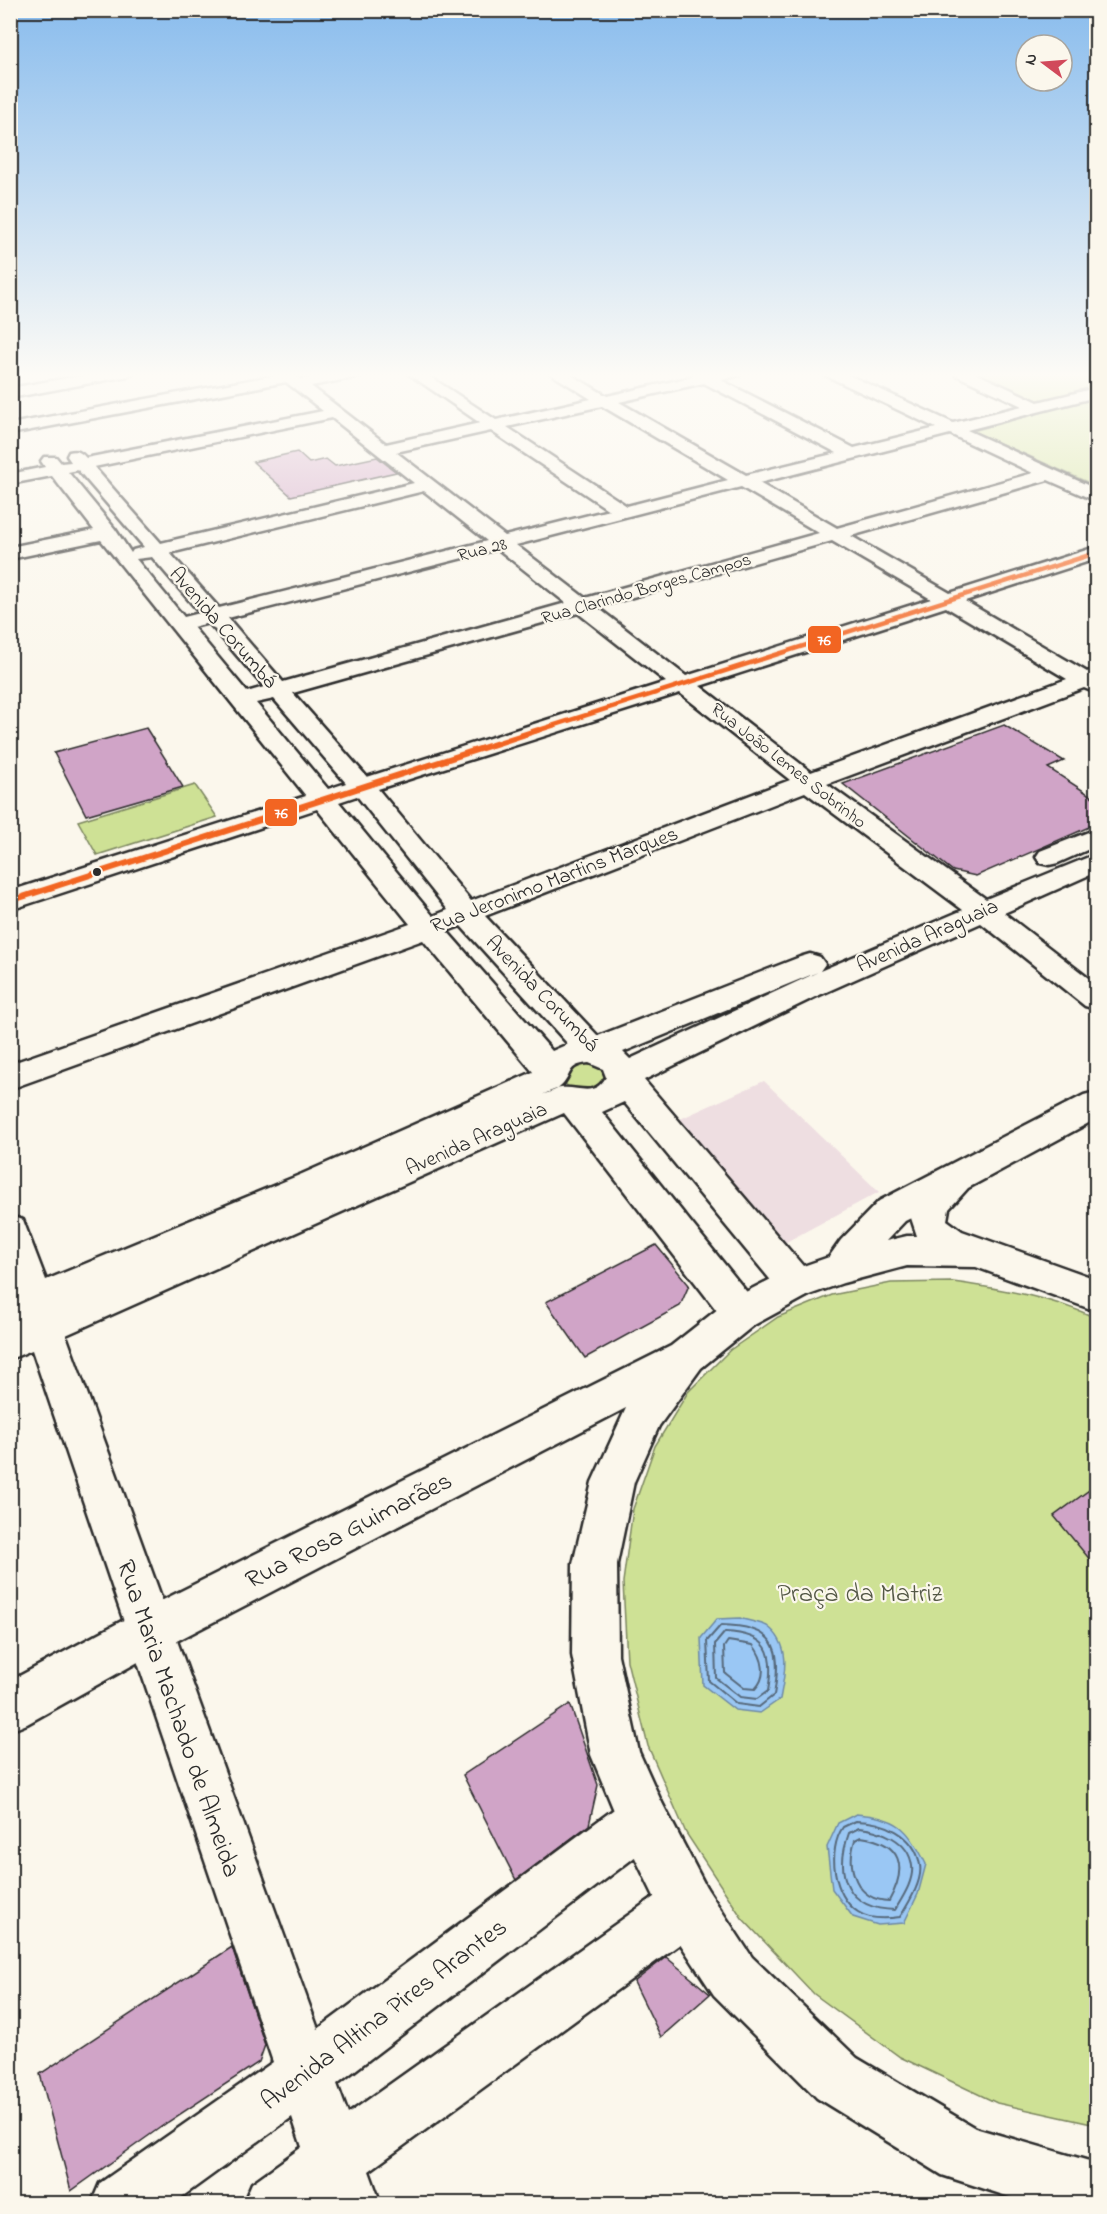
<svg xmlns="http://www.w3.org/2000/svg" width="1107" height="2214" font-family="'Indie Flower',sans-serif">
	<rect width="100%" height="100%" fill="#fbf7ec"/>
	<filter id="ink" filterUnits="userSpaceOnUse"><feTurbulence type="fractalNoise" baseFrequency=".0167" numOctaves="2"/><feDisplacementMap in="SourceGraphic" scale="12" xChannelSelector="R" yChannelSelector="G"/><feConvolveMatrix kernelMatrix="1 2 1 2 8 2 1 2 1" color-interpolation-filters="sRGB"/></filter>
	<g filter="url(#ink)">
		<path fill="#eedee1" d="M764,1081L879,1192L786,1242L678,1120Z"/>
		<path fill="#cee195" stroke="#7c8660" stroke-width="1.5" d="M965,372H1079L1096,376V390L1038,405Z
			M1096,398V486L973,431Z
			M195,785L217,817L97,855L78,821Z
			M598,1061L608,1072C598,1091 579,1098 563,1082L572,1063Z
			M953,1282C1002,1289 1051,1297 1096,1318V2125L997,2103L900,2057L814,1994L742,1918L686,1833L648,1746L627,1661L623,1582L633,1509L655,1446L688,1392L730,1350L778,1317L832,1295L891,1283Z"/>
		<path fill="#9ac7f4" stroke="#6e89a4" stroke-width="1.5" d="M740,1618C747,1621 760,1622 767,1626C792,1644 785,1674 780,1699L760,1713L735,1710L703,1685L701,1638L717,1619Z
			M856,1814C897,1817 908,1827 926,1864L918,1894L904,1923L878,1925L853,1917L832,1889L827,1847L838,1823Z"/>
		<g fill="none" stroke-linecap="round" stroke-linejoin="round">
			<path stroke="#57697b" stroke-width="2" d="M721,1625C774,1626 783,1645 774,1695L759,1707L737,1704L709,1681L707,1641Z
				M725,1632C768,1634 775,1651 768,1691L757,1699L740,1697L716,1678L715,1644Z
				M728,1641L753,1645C763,1658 768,1676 755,1689L744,1688L725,1673L724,1647Z
				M856,1821C883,1821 915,1834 920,1865C923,1881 908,1904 900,1917C887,1919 870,1920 858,1912C833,1896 827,1850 843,1827Z
				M859,1828C881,1830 909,1840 912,1866C914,1881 902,1898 895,1910C847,1909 834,1875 849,1833Z
				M861,1837C902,1843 908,1867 889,1901C856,1900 846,1868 855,1840Z"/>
		</g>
		<path fill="#d0a4c7" stroke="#2b2b2b" stroke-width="1.5" d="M297,452L309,463L326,459L335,466L377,457L396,472L291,496L253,462Z
			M1004,725L1064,761L1048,768L1096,799V824L976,876L953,871L843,784Z
			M146,728L183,787L86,815L54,753Z
			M656,1245L689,1285L680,1306L585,1358L546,1302Z
			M1096,1485V1567L1054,1516Z
			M570,1704L598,1785L589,1825L516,1880L463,1775Z
			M232,1947L265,2045L259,2062L168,2122L71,2191L40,2074Z
			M666,1957L710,1994L661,2037L634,1982Z"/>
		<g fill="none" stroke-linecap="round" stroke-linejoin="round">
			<g stroke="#2b2b2b" stroke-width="5">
				<path id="minor" d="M103,372H135L128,376L10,398V388Z
					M276,372H292L301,379L339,372H369L362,376L311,386L386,444L480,423L406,372H423L496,420L591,399L548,372H566L607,396L692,377V372H742L740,375L721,380L854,448L936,428L825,375L823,372H842L953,423L1022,406L956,375L954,372H973L1038,402L1096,388V397L967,430L1096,489V501L1048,480L851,536L950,593L1096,547V559L965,601L1087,672L1096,669V693L1084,688L827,784L986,899L1096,854V872L1004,913L1096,984V1009L1085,1006L981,923L815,997L644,1080L809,1273L815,1284L809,1295L796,1300L783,1295L624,1102L602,1112L754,1301L760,1313L754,1325L741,1330L728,1325L564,1113L66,1335L318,2029L625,1801L643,1794L661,1801L668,1819L661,1837L337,2084L348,2114L668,1887L687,1880L706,1887L713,1906L706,1925L369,2171L381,2204H243L252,2183L302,2147L292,2117L172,2204H91L100,2183L273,2062L32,1350L10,1359V1295L13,1293L10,1286V1216L23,1220L46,1280L302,1174L533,1072L423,940L10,1089V1064L410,924L317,809L10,910V891L306,796L101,540L10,559V547L94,530L52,476L10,484V474L45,467L41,461L44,457H56L61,463L71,462L67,456L69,452C77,450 81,452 86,458L323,411L286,382L10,434V424L277,375ZM704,383L837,453L746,475L619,402ZM602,406L728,480L627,506L507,427ZM332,418L414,483L161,543L94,467ZM491,431L609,510L505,536L396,452ZM950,434L1033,473L837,528L759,483ZM78,470L144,547L133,550L131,553L115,529L68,472ZM741,487L819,533L585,598L516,545ZM424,491L487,541L219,608L170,553ZM832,541L931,599L686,676L597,607ZM498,549L566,603L283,682L228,618ZM152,557L200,613L184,617L136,559ZM946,607L1067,679L811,772L700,686ZM578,613L666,682L367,777L293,693ZM209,623L264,687L247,692L193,627ZM680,693L790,780L471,901L378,789ZM274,699L346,783L328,789L256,703ZM805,792L963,910L820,971L825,964L820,957L810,954L800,957L598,1036L485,916ZM357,796L448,910L433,916L339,802ZM461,926L568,1044L552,1051L447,931ZM818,972L630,1059L623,1052ZM589,1063L603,1069L606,1077C594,1098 579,1086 561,1088C554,1089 547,1093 541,1095C547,1093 555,1091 560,1087C573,1076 565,1065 589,1063Z
					M1096,829V846L1058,863L1049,865L1040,863L1036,857L1040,851Z"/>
			</g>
			<g stroke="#2b2b2b" stroke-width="5">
				<path id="major" d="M1096,1092V1119L968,1188L949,1209L947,1220L962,1231L1096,1279V1311L976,1267L907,1266L843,1283L809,1295L754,1325L701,1368L659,1426L634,1482L617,1564L618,1655L639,1752L661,1801L706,1887L752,1957L857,2058L975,2128L1096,2163V2204H1031L942,2175L817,2098L714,1995L668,1925L625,1837L591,1755L572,1655L573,1564L592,1482L626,1408L165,1647L27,1724L10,1731V1681L133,1615L671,1346L728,1301L783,1273L829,1257L841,1240L879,1201L1084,1095ZM911,1218L917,1236H907L886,1241L905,1221Z"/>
			</g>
			<use href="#minor" fill="#fbf7ec" fill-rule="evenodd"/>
			<use href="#major" fill="#fbf7ec" fill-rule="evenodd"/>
			<g stroke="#fbf7ec" stroke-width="8">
				<path id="bus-1-far1" d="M533,732L1096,553"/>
			</g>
			<g stroke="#fbf7ec" stroke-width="10">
				<path id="bus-1" d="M10,901L538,730"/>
			</g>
			<use href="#bus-1-far1" stroke="#f26522" stroke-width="4.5"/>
			<use href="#bus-1" stroke="#f26522" stroke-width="6"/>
		</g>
	</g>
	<linearGradient id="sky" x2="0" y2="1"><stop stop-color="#89bced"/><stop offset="0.55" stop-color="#fdfbf6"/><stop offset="1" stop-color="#fdfbf6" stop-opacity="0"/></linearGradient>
	<rect width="1107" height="682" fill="url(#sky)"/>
	<circle fill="#2b2b2b" stroke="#fbf7ec" stroke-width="2" cx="97" cy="872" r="5"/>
	<g text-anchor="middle" stroke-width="4.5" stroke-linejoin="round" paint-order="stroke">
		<g font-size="18" fill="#2b2b2b" stroke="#fbf7ec">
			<text transform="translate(482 549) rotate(-14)" y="6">Rua 28</text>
			<text transform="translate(646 588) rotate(-16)" y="6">Rua Clarindo Borges Campos</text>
			<text transform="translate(789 765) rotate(38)" y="6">Rua João Lemes Sobrinho</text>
		</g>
		<g font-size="21" fill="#2b2b2b" stroke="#fbf7ec">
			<text transform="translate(224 627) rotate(49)" y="7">Avenida Corumbá</text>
			<text transform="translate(554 879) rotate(-21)" y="7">Rua Jeronimo Martins Marques</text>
			<text transform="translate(927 935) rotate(-24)" y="7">Avenida Araguaia</text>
			<text transform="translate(543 993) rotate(46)" y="7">Avenida Corumbá</text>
			<text transform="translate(476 1138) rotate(-24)" y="7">Avenida Araguaia</text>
		</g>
		<g font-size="26" fill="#2b2b2b" stroke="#fbf7ec">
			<text transform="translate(348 1529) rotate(-27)" y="9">Rua Rosa Guimarães</text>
			<text transform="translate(180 1718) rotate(71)" y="9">Rua Maria Machado de Almeida</text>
			<text transform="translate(383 2013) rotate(-37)" y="9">Avenida Altina Pires Arantes</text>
		</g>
		<g font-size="26" fill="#545846" stroke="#fbf7ec">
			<text x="860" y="1601">Praça da Matriz</text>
		</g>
	</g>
	<g stroke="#fbf7ec" stroke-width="2">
		<rect x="807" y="625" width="35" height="29" rx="6" fill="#f26522"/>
		<rect x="264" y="798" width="34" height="29" rx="6" fill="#f26522"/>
	</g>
	<g font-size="16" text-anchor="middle" font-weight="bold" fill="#fff">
		<text x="824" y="645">76</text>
		<text x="281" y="818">76</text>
	</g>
	<rect width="1107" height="2214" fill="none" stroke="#fbf7ec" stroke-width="36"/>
	<rect x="18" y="18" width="1071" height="2178" fill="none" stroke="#2b2b2b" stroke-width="2" filter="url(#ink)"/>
	<g transform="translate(1044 63) rotate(286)"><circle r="28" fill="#fbf7ec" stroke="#a8a59f" stroke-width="1.5"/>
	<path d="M0-4.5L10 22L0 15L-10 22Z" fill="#d1495b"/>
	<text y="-9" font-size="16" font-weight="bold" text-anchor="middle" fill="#2b2b2b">N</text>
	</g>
</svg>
